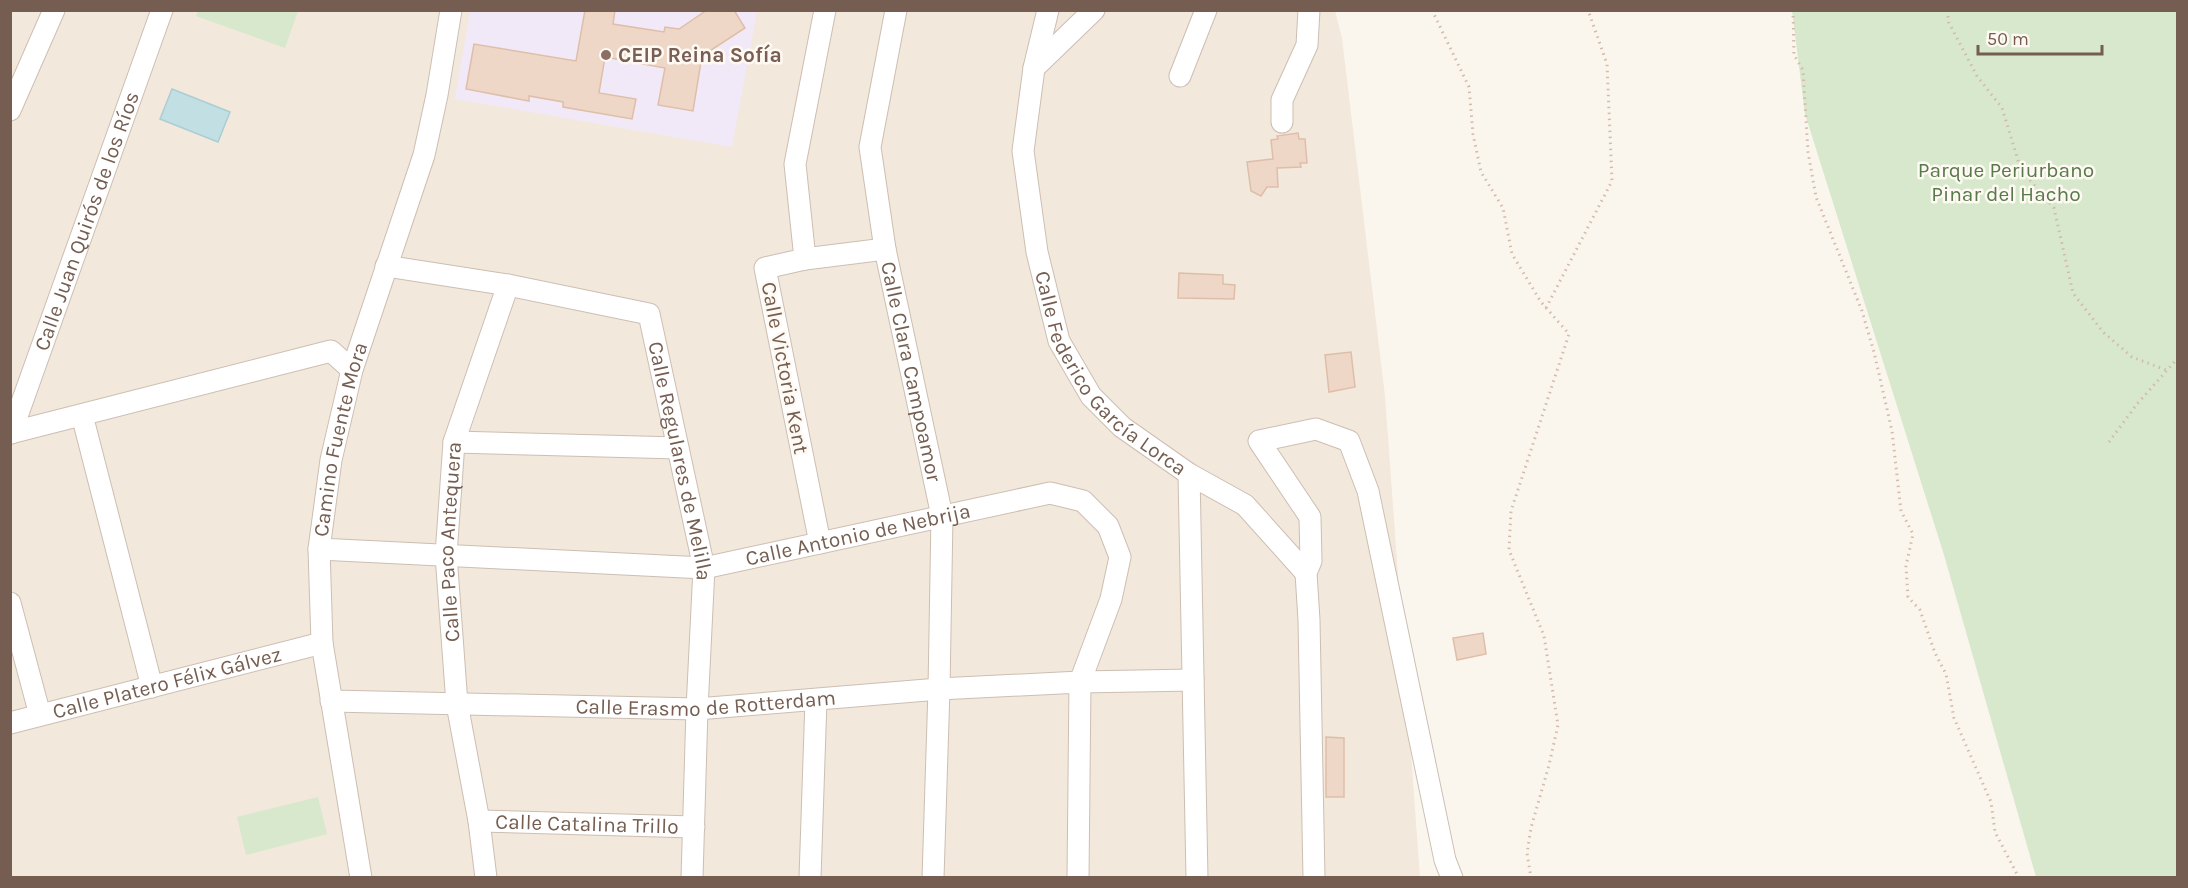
<svg xmlns="http://www.w3.org/2000/svg" width="2188" height="888" font-family="Karla,sans-serif">
	<rect width="100%" height="100%" fill="#fbf6ed"/>
	<path fill="#f2e8dc" d="M10,11H1335L1342,38L1385,396L1420,877H11Z"/>
	<path fill="#f2e9f8" d="M470,11H757L732,147L455,99Z"/>
	<path fill="#d7e8cc" d="M198,11V10L298,11L285,48L196,16Z
		M1792,11H2177V877H2036L1944,555L1805,114Z
		M318,797L327,834L246,855L237,817Z"/>
	<path fill="#c2dfe3" stroke="#aaced4" stroke-width="1.5" d="M172,89L230,112L218,142L160,119Z"/>
	<path fill="#eed7c7" stroke="#dfbea9" stroke-width="1.5" d="M585,10H615L613,24L664,32L665,27L679,29L707,10H734L745,28L702,56L693,111L658,105L665,68L605,57L599,93L636,99L632,119L563,107V102L529,96V101L466,89L474,44L576,61Z
		M1298,133L1299,139H1305L1307,163H1300L1301,167L1277,168L1278,187H1267L1261,196L1251,191L1247,162L1273,159L1271,140L1278,139L1277,136Z
		M1179,273L1223,275V284L1235,285L1234,299L1178,298Z
		M1351,352L1355,387L1329,392L1325,355Z
		M1483,633L1486,654L1457,660L1453,638Z
		M1326,737L1344,738V797H1326Z"/>
	<g fill="none" stroke-linecap="round" stroke-linejoin="round">
		<g stroke="#cdbeb3" stroke-width="23">
			<g id="minor">
				<path id="s1" d="M896,10L870,147L885,249L942,516L939,689L933,878"/>
				<path id="s2" d="M1048,10L1034,68L1023,151L1037,252L1059,341L1091,396L1122,427L1189,474L1245,505L1306,573"/>
				<path d="M1034,68L1094,10"/>
				<path d="M1180,76L1206,10"/>
				<path d="M10,110L54,10"/>
				<path d="M1282,122V100L1307,45L1309,10"/>
				<path d="M805,259L885,249"/>
				<path id="s3" d="M386,266L508,285L649,314L704,568L697,709L692,878"/>
				<path d="M82,415L152,687"/>
				<path d="M10,433L331,351L352,370"/>
				<path id="s4" d="M11,433L162,10"/>
				<path d="M454,442L678,448"/>
				<path d="M1189,474L1197,878"/>
				<path d="M820,543L765,268L805,259L795,164L825,10"/>
				<path id="s5" d="M319,549L704,568L1050,493L1083,501L1108,526L1120,557L1111,599L1080,682L1193,680"/>
				<path d="M10,603L40,715"/>
				<path id="s6" d="M331,701L697,709L939,689L1080,682L1078,878"/>
				<path id="s7" d="M10,723L322,643"/>
				<path id="s8" d="M479,821L694,827"/>
				<path id="s9" d="M361,878L322,643L319,549L331,460L352,370L424,155L437,95L451,10"/>
				<path id="s10" d="M486,878L479,821L457,704L446,555L454,442L508,285"/>
				<path d="M810,878L816,700"/>
				<path d="M1314,878L1309,620L1306,573L1311,561L1310,517L1259,441L1316,429L1349,441L1368,491L1445,860L1452,878"/>
			</g>
		</g>
		<path stroke="#d3baaa" stroke-width="3" stroke-dasharray="1.5 4.5" stroke-linecap="butt" d="M1432,10L1469,87L1473,134L1481,172L1503,208L1512,254L1541,302L1569,334L1511,511L1509,550L1544,636L1558,725L1549,765L1531,828L1527,853L1531,878
			M1793,10L1794,55L1803,70L1808,152L1816,197L1862,311L1874,352L1892,431L1901,511L1913,534L1906,566L1908,597L1920,610L1935,653L1946,674L1954,718L1991,802L1995,832L2019,878
			M1947,10L1949,23L1977,76L2002,108L2021,170L2054,208L2073,293L2103,332L2132,357L2166,370
			M1546,308L1612,181L1607,64L1588,10
			M2109,442L2137,404L2178,358"/>
		<use href="#minor" stroke="#fff" stroke-width="21"/>
	</g>
	<circle fill="#8d6e63" stroke="#fefaf3" stroke-width="2" cx="606" cy="55" r="6"/>
	<g text-anchor="middle" stroke-width="5" stroke-linejoin="round" paint-order="stroke">
		<g font-size="21" font-weight="bold" fill="#785e54" stroke="#fefaf3" text-anchor="start">
			<text x="618" y="62">CEIP Reina Sofía</text>
		</g>
		<g font-size="21" fill="#58794a" stroke="#fefaf3">
			<text x="2006" y="177">Parque Periurbano<tspan x="2006" dy="24">Pinar del Hacho</tspan></text>
		</g>
		<g font-size="21" fill="#755e51" stroke="#fefaf3">
			<text dy="7" stroke="none"><textPath href="#s4" startOffset="225">Calle Juan Quirós de los Ríos</textPath></text>
			<text transform="translate(785 368) rotate(79)" y="7">Calle Victoria Kent</text>
			<text dy="7" stroke="none"><textPath href="#s2" startOffset="393">Calle Federico García Lorca</textPath></text>
			<text dy="7" stroke="none"><textPath href="#s1" startOffset="368">Calle Clara Campoamor</textPath></text>
			<text dy="7" stroke="none"><textPath href="#s9" startOffset="444">Camino Fuente Mora</textPath></text>
			<text dy="7" stroke="none"><textPath href="#s3" startOffset="418">Calle Regulares de Melilla</textPath></text>
			<text dy="7" stroke="none"><textPath href="#s5" startOffset="543">Calle Antonio de Nebrija</textPath></text>
			<text dy="7" stroke="none"><textPath href="#s10" startOffset="339">Calle Paco Antequera</textPath></text>
			<text dy="7" stroke="none"><textPath href="#s7" startOffset="162">Calle Platero Félix Gálvez</textPath></text>
			<text dy="7" stroke="none"><textPath href="#s6" startOffset="375">Calle Erasmo de Rotterdam</textPath></text>
			<text dy="7" stroke="none"><textPath href="#s8" startOffset="108">Calle Catalina Trillo</textPath></text>
		</g>
	</g>
	<rect width="2188" height="888" fill="none" stroke="#755e51" stroke-width="24"/>
	<path d="M1978 45v9h124v-9" fill="none" stroke="#755e51" stroke-width="3"/>
	<text x="1987" y="45" font-size="18" fill="#755e51" stroke="#fefaf3" stroke-width="4.5" paint-order="stroke">50 m</text>
</svg>
